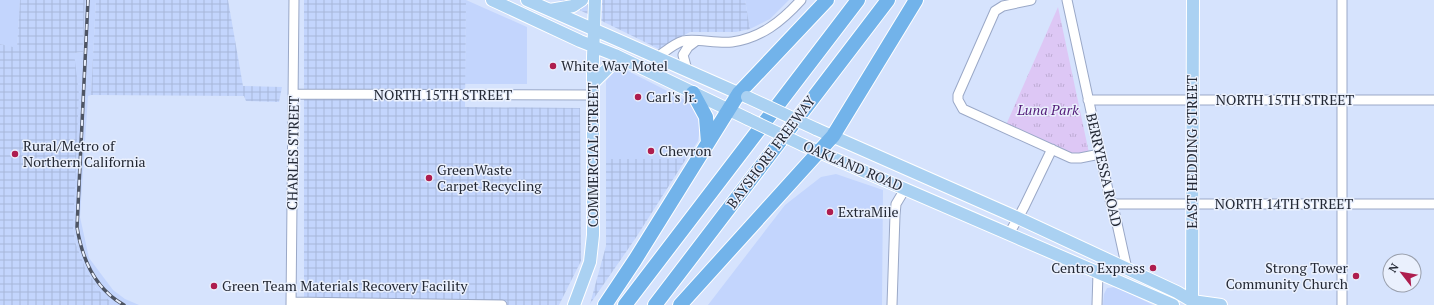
<svg xmlns="http://www.w3.org/2000/svg" width="1434" height="305" font-family="'PT Serif',serif">
	<defs>
		<pattern id="industrial-grid" width="8" height="8" patternUnits="userSpaceOnUse"><rect width="8" height="8" fill="#c3d5fd"/><path d="M0 4h8M4 0v8" fill="none" stroke="#a7b7d9"/></pattern>
		<pattern id="grass-tufts" width="24" height="20" patternUnits="userSpaceOnUse"><rect width="24" height="20" fill="#ddc7f5"/><path d="M3 7l-1-3M5 7V3M7 7l1-3M15 17l-1-3M17 17v-4M19 17l1-3" fill="none" stroke="#bdabd3"/></pattern>
	</defs>
	<rect width="100%" height="100%" fill="#d6e3fd"/>
	<path fill="#c3d5fd" d="M0,0H20L17,49L0,44Z
		M85,0H96L91,95L88,96L80,217L89,258L113,290L125,299L139,305H114L102,296L95,286L96,284L87,272L75,242L73,227L74,53L83,52Z
		M466,0L527,27V84H465Z
		M745,0H789L770,19L750,29Z
		M626,70L695,105L701,121L698,141L686,159H606V81L614,72Z
		M836,174L883,190L882,305H708L785,205L821,177Z
		M1116,287L1153,305H1103L1104,294L1107,288Z"/>
	<path fill="url(#industrial-grid)" d="M20,0H85L83,52L74,53L79,94L73,227L75,242L87,272L96,284L95,287L114,305H0V44L17,48Z
		M96,0H228L243,86L282,87L279,102L246,101L244,96L91,95Z
		M304,0H466L465,107L580,108L581,261L559,305H304Z
		M559,0H745L750,29L736,32H690L659,49Z
		M606,159H686L635,239L590,304L606,246Z"/>
	<path fill="url(#grass-tufts)" d="M1058,7L1089,153L1073,155L1006,125Z"/>
	<g fill="none" stroke-linecap="round" stroke-linejoin="round">
		<g stroke="#9aa8c7" stroke-width="11">
			<path id="minor" d="M1031,0L1003,6L995,11L958,95V100L963,109L1071,158H1080L1100,154
				M1067,0L1111,204L1114,210L1127,269
				M657,57C665,52 673,44 683,41C696,38 717,44 732,42C761,38 782,21 801,0
				M687,70L683,55L688,47L696,41
				M293,94L593,95
				M1088,100H1434
				M1111,204H1434
				M1009,234L1024,207L1052,149
				M291,302L502,305
				M291,305L294,0
				M892,305L895,215L896,204L905,189
				M1097,305L1098,273
				M1342,305V0"/>
		</g>
		<g stroke="#fff" stroke-width="14">
			<path id="major" d="M492,0L580,41L615,55L748,119
				M527,0L747,97
				M550,10L573,6L582,0
				M593,83L609,67L624,60
				M816,129L1018,218L1177,292L1192,301L1221,305
				M803,145L1173,305
				M574,305L590,262L593,235V57L595,0
				M1192,305L1193,0"/>
		</g>
		<g stroke="#fff" stroke-width="16">
			<path id="highway" d="M693,93L706,117L708,143
				M605,305L635,260L739,93L827,0
				M625,305L858,0
				M655,305L888,0
				M680,305L833,136L916,0"/>
		</g>
		<use href="#minor" stroke="#fff" stroke-width="9"/>
		<use href="#major" stroke="#aad1f2" stroke-width="12"/>
		<use href="#highway" stroke="#72b3ea" stroke-width="14"/>
		<g stroke="#4e5564" stroke-width="3.5">
			<path id="rail" d="M88,0L77,227C82,259 95,289 124,305"/>
		</g>
		<use href="#rail" stroke="#eaf0fd" stroke-width="2" stroke-dasharray="6" stroke-linecap="butt"/>
		<g stroke="#fff" stroke-width="14" stroke-linecap="butt">
			<path id="major-bridge" d="M747,97L816,129
				M748,119L803,145"/>
		</g>
		<use href="#major-bridge" stroke="#aad1f2" stroke-width="12"/>
	</g>
	<g fill="#ae1d4e" stroke="#eaf0fd" stroke-width="1.5">
		<circle cx="553" cy="66" r="4"/>
		<circle cx="638" cy="97" r="4"/>
		<circle cx="651" cy="151" r="4"/>
		<circle cx="15" cy="154" r="4"/>
		<circle cx="429" cy="178" r="4"/>
		<circle cx="830" cy="212" r="4"/>
		<circle cx="1153" cy="268" r="4"/>
		<circle cx="1356" cy="276" r="4"/>
		<circle cx="214" cy="286" r="4"/>
	</g>
	<g text-anchor="middle" stroke-width="3" stroke-linejoin="round" paint-order="stroke">
		<g font-size="14" fill="#232834" stroke="#eaf0fd" text-anchor="start">
			<text x="561" y="71">White Way Motel</text>
			<text x="646" y="102">Carl's Jr.</text>
			<text x="23" y="151">Rural/Metro of<tspan x="23" dy="16">Northern California</tspan></text>
			<text x="659" y="156">Chevron</text>
			<text x="437" y="175">GreenWaste<tspan x="437" dy="16">Carpet Recycling</tspan></text>
			<text x="838" y="217">ExtraMile</text>
			<text x="1145" y="273" text-anchor="end">Centro Express</text>
			<text x="1348" y="273" text-anchor="end">Strong Tower<tspan x="1348" dy="16">Community Church</tspan></text>
			<text x="222" y="291">Green Team Materials Recovery Facility</text>
		</g>
		<g font-size="14" fill="#232834" stroke="#eaf0fd">
			<text x="443" y="100">NORTH 15TH STREET</text>
			<text x="1285" y="105">NORTH 15TH STREET</text>
			<text transform="translate(771 152) rotate(-53)" y="5">BAYSHORE FREEWAY</text>
			<text transform="translate(1192 152) rotate(-90)" y="5">EAST HEDDING STREET</text>
			<text transform="translate(293 153) rotate(-89)" y="5">CHARLES STREET</text>
			<text transform="translate(593 155) rotate(-90)" y="5">COMMERCIAL STREET</text>
			<text transform="translate(853 166) rotate(23)" y="5">OAKLAND ROAD</text>
			<text transform="translate(1104 170) rotate(77)" y="5">BERRYESSA ROAD</text>
			<text x="1284" y="209">NORTH 14TH STREET</text>
		</g>
		<g font-size="14" font-style="italic" fill="#521b78" stroke="#eaf0fd">
			<text x="1048" y="115">Luna Park</text>
		</g>
	</g>
	<g transform="translate(1402 273) rotate(301)"><circle r="19" fill="#eaf0fd" stroke="#9aa0ad"/>
	<path d="M0-3L7 15L0 10L-7 15Z" fill="#ae1d4e"/>
	<text y="-6" font-size="11" font-weight="bold" text-anchor="middle" fill="#232834">N</text>
	</g>
</svg>
